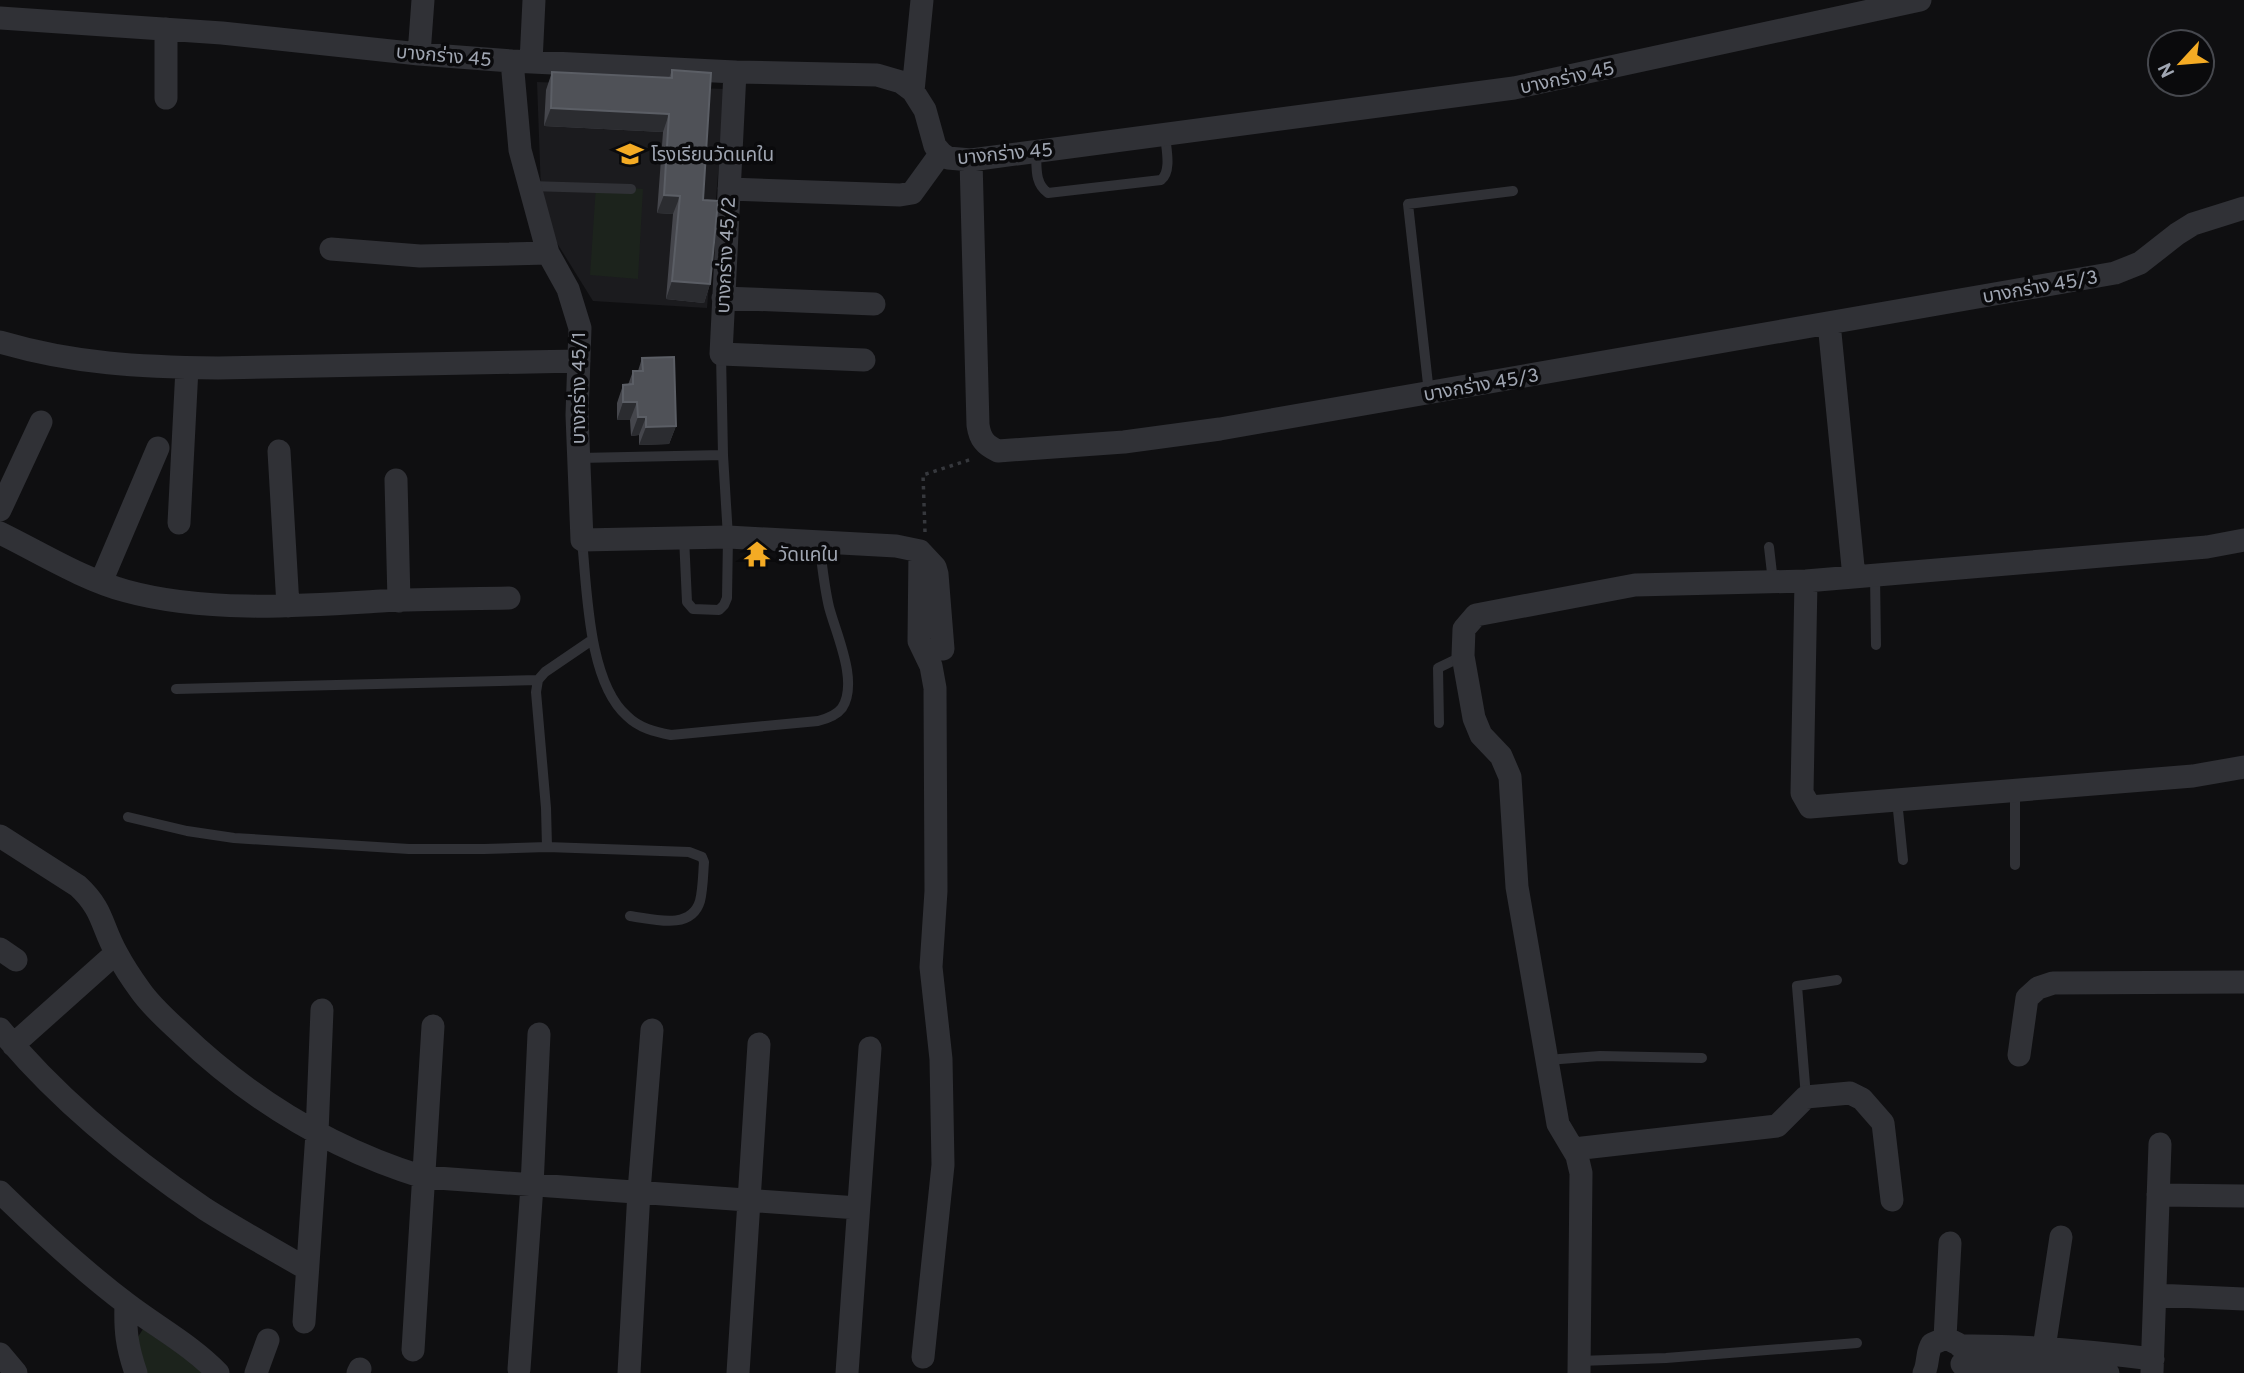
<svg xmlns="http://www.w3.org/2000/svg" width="2244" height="1373" font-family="Overpass,'Noto Sans Thai',sans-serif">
	<rect width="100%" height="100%" fill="#0f0f11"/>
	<path fill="#1b1b1e" d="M537,82L725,89L707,308L593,301L542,219Z"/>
	<path fill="#1c231c" d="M596,185L643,189L638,279L590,275Z
		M143,1329L207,1373H147L136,1340Z"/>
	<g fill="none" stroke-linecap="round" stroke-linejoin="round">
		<path stroke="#36383d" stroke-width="3.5" stroke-dasharray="3.5 5" stroke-linecap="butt" d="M925,532L923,475L972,459"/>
		<path stroke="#303136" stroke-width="10" d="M1036,151C1037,167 1034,183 1048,193L1161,180C1172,171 1166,148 1165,135
			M529,186L631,189
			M1429,393L1408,204L1513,191
			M579,458L723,455
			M684,537L687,602L693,609L719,610L724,605L727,598L728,537L723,455L721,354
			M582,540C587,589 588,682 627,716C639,728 655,732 671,735L818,721C826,719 836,716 842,708C859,682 836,634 829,607C824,586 822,563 819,542
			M1769,547L1773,582
			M1875,575L1876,645
			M176,689L538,680
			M1439,723L1438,668L1463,656
			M1897,800L1903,860
			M128,817L187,831L234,838L409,849H484L547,847L546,808L536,692L538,680L545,672L592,640
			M547,847L689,852L702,857L704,862C703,875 703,889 700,901C691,931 653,919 630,916
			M2015,865V790
			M1547,1060L1600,1056L1702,1058
			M1806,1097L1797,986L1837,980
			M1579,1361L1666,1358L1857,1343"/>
		<path stroke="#303136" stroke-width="23" d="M0,18L222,33L419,54L512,61L735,72L877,75L901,82L913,91L925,110L935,146L941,153L948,158L971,160L1514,88L1920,0
			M166,29V98
			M419,54L423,0
			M512,61L520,150L548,253L568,289L580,328L577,415L582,540L728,537L896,546L920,551L919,641L931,666L935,688L936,891L931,967L941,1059L943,1165L923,1357
			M531,62L534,0
			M735,72L721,354L864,360
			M913,91L922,0
			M971,160L978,425C980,439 985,445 998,451L1124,442L1220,429L2115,273L2140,263L2177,234L2193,224L2244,208
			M729,189L900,195L912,193L941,153
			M331,249L420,256L548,253
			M723,298L874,304
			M1829,323L1854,577
			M0,342C75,364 141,367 218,368L579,361
			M279,451L288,606
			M396,480L399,601
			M0,510L41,422
			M179,523L187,368
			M0,533C41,553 82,579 126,591C206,613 299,606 381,601C424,599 467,599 509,598
			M920,551L935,567L937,574L943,649
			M1806,581L1802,793L1810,807L2193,776L2244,767
			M101,582L158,448
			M0,836L78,886C104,910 101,926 117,954C124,967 132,979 140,990C151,1006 167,1020 181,1033C250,1099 332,1149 423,1177L858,1208
			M0,949L16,960
			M0,1029C57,1099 130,1158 205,1209C238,1230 273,1249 307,1269
			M13,1045L116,953
			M2019,1055L2027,998L2038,988L2053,983L2244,982
			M1574,1149L1777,1126L1806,1097L1850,1093L1862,1099L1883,1123L1892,1200
			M0,1192C40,1231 82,1270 127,1304C157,1327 191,1345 218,1373
			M2158,1195L2244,1196
			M2155,1295L2244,1299
			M126,1304C125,1331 127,1347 136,1373
			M304,1322L317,1133L322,1010
			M1945,1338L1950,1243
			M1960,1346C2025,1345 2088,1351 2153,1359
			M2044,1348L2061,1237
			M413,1350L433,1026
			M0,1354L16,1373
			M1962,1364H2008L2108,1373
			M519,1369L532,1186L539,1034
			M256,1373L268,1340
			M358,1373L360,1369
			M629,1373L639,1191L652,1030
			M738,1373L759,1044
			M847,1373L870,1048
			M1579,1373L1581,1173L1577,1156L1558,1124L1517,887L1510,777L1501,756L1481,735L1474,718L1463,656L1464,629L1476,615L1635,585L1806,581L2207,547L2244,540
			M1924,1373C1929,1363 1926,1353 1932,1344L1946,1338L1958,1344
			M2152,1373L2160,1144"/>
	</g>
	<path fill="#45464c" d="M672,70L703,200L710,284L704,303L666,299L673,214L657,213L663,132L544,126L546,90L552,72L669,78Z
		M642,358L676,426L669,444L639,445V435L631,436L630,420H617V403L623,385H628L633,371H638Z"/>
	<path fill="#2b2c30" d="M551,108L669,114L663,132L544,126Z
		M664,195L680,196L673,214L657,213Z
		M672,281L710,284L704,303L666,299Z
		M623,402H637L630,420H617Z
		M638,417H646L639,435L631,436Z
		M676,426L669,444L639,445L646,427Z"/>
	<path fill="#4f5157" stroke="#5b5e65" stroke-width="2" d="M672,70L711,73L703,200L718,201L710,284L672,281L680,196L664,195L669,114L551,108L552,72L672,78Z
		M674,357L676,426L646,427V417H638L637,402H623V385L633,384V371H643L642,358Z"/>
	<defs>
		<g id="school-bare" transform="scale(2.1)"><path d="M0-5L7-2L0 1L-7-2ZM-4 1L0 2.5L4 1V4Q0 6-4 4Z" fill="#f4ab24" stroke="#0a0a0c" stroke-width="2.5" paint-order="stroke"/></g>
		<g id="temple-bare" transform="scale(2.1)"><path d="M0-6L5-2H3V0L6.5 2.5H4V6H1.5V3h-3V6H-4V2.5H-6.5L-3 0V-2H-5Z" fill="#f4ab24" stroke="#0a0a0c" stroke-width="2.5" paint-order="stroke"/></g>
	</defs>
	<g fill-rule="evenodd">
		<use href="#school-bare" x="630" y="154"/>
		<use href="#temple-bare" x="757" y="554"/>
	</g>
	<g text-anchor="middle" stroke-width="7" stroke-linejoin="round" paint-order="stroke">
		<g font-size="19" fill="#a0a6b2" stroke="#0a0a0c">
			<text transform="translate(444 55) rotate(5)" y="7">บางกร่าง 45</text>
			<text transform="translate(1567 77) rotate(-12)" y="7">บางกร่าง 45</text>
			<text transform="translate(1005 153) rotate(-5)" y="7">บางกร่าง 45</text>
			<text transform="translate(725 255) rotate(-87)" y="7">บางกร่าง 45/2</text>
			<text transform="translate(2040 286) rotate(-10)" y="7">บางกร่าง 45/3</text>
			<text transform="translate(1481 384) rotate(-10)" y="7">บางกร่าง 45/3</text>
			<text transform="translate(578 388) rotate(-90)" y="7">บางกร่าง 45/1</text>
		</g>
		<g font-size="19" fill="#a0a6b2" stroke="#0a0a0c" text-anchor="start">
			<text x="651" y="161">โรงเรียนวัดแคใน</text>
			<text x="778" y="561">วัดแคใน</text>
		</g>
	</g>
	<g transform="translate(2181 63) rotate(244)"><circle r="33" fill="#0a0a0c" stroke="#46484e" stroke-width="2"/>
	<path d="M0-5L12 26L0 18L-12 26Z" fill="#f4ab24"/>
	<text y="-10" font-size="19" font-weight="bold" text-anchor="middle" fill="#a0a6b2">N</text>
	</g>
</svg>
